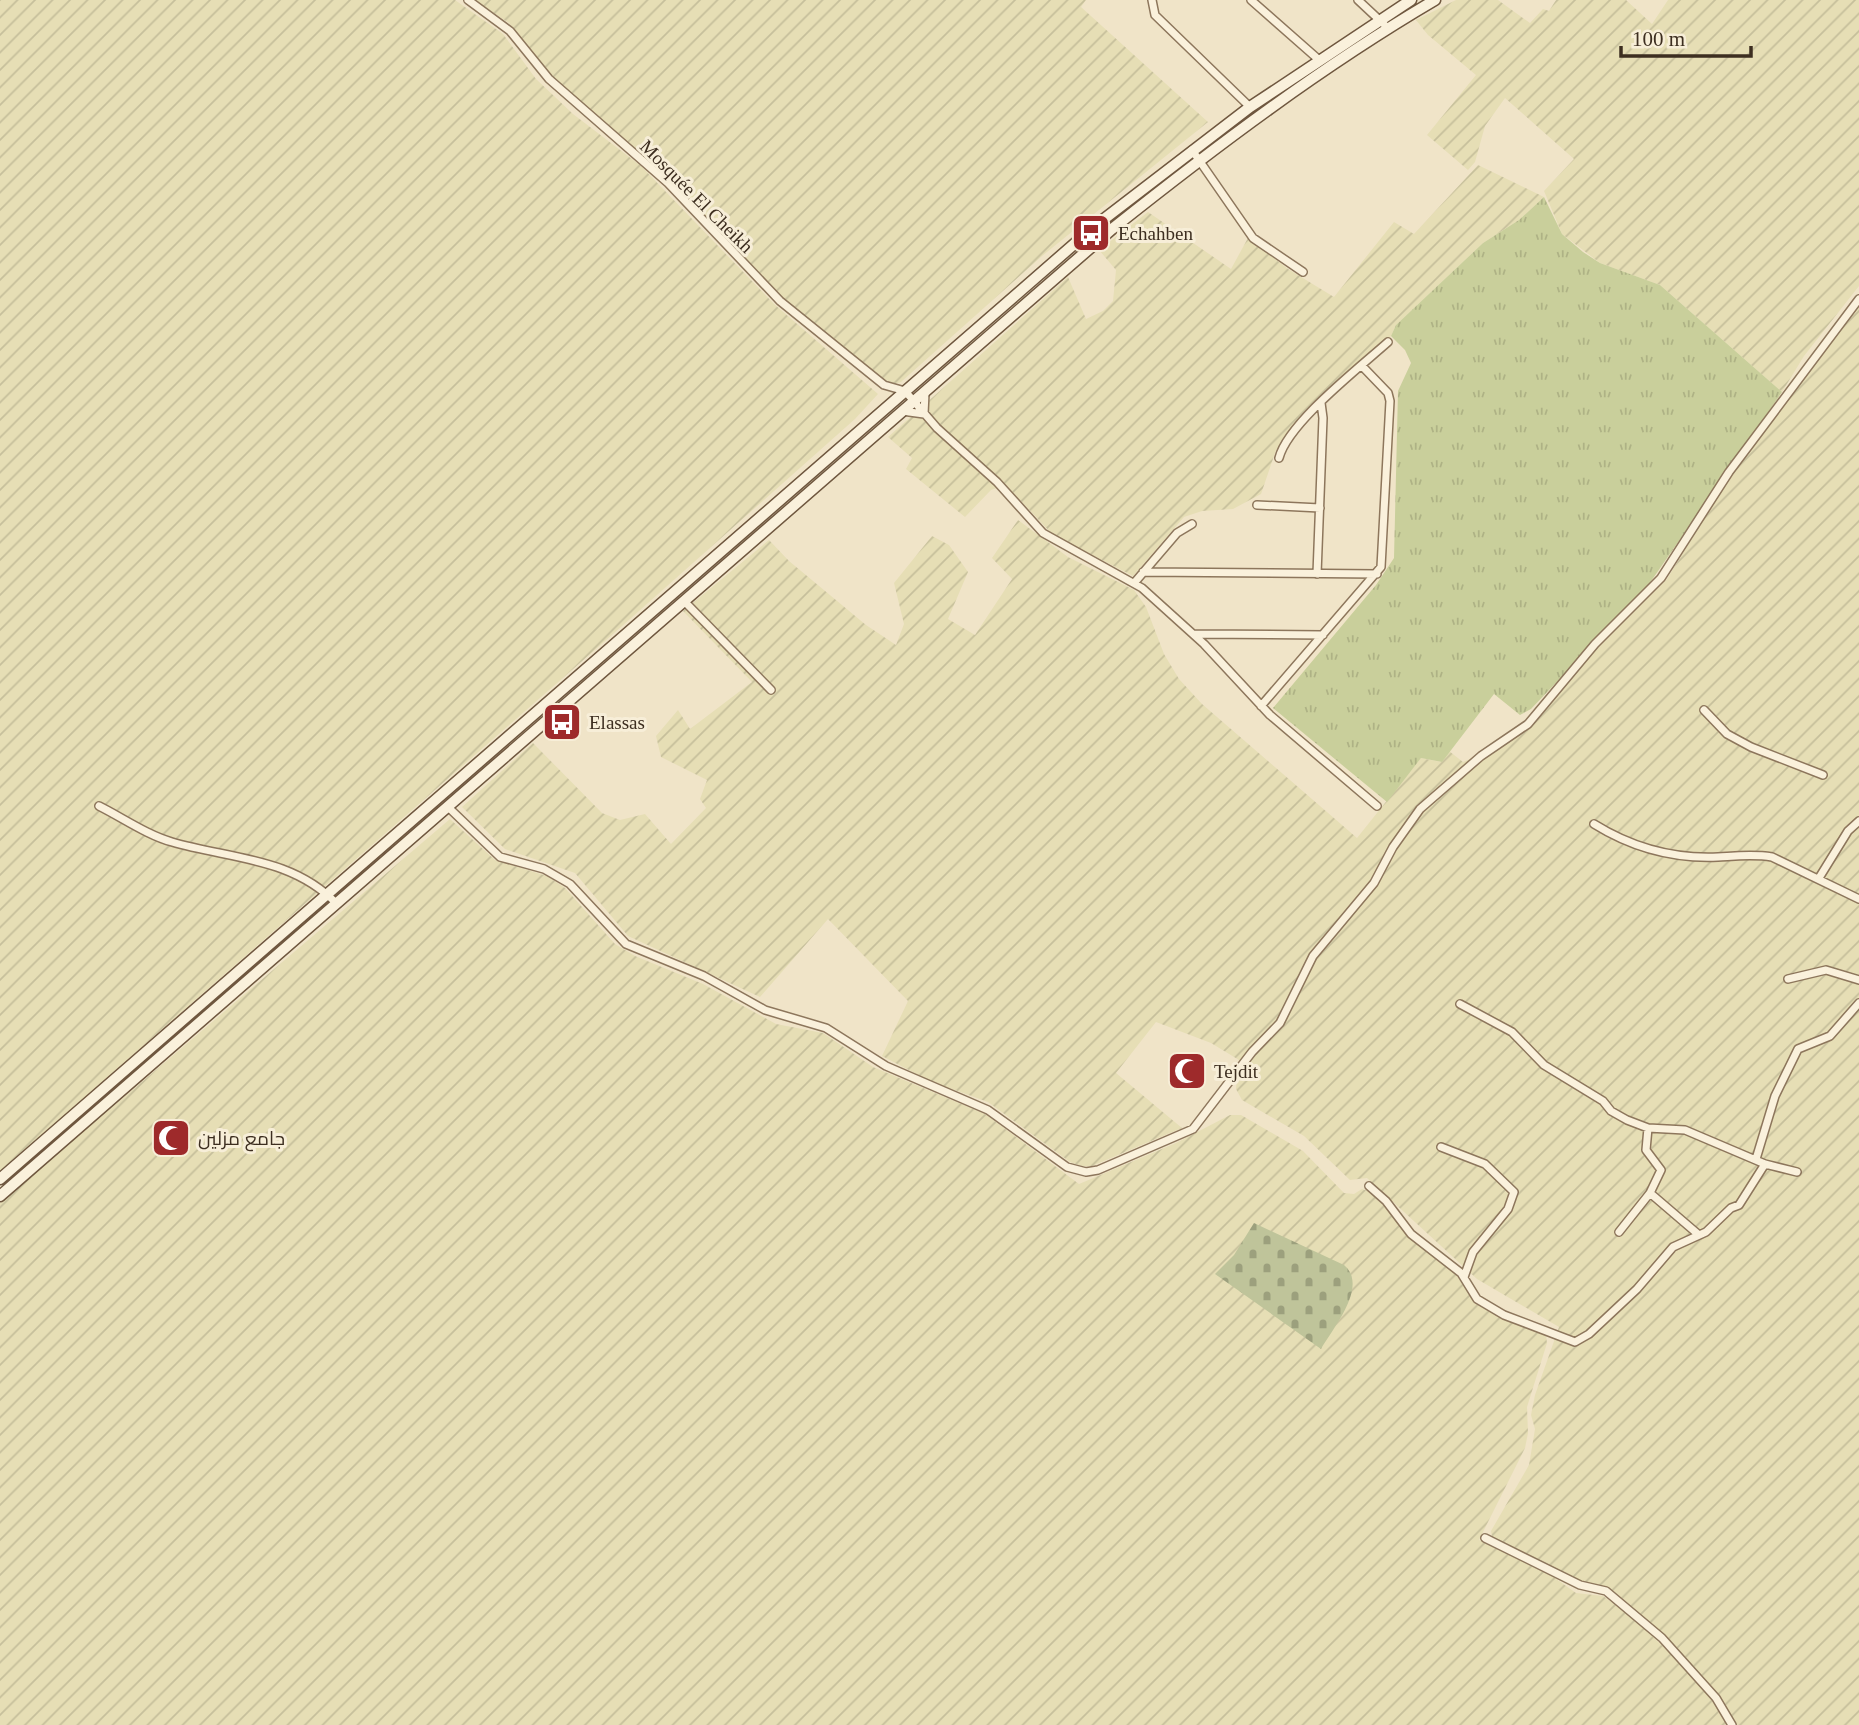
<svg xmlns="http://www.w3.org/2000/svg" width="1859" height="1725" font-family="'Times New Roman',Cairo,serif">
	<defs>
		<pattern id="farmland-furrows" width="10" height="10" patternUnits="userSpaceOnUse" patternTransform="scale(1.75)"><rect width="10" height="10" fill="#e6deb5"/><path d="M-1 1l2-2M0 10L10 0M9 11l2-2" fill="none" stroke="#c6bf9b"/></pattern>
		<pattern id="grass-tufts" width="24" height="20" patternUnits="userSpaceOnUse" patternTransform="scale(1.75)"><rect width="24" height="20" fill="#c9cf9b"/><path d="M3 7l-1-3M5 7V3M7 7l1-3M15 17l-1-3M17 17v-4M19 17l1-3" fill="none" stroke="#aeb285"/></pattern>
		<pattern id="cemetery-stones" width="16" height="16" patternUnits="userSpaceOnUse" patternTransform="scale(1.75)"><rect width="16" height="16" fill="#bfc49a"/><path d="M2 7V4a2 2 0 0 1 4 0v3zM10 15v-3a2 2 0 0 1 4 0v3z" fill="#9ca07d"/></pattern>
	</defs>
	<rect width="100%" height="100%" fill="#f0e4c8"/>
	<path fill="url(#farmland-furrows)" d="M0,0H455L503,34L536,79L573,114L641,166L774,304L878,394L855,419L621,627L0,1171Z
		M474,0H1086L1081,7L1208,122L1042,256L901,382L895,384L878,377L778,295L651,162L547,73L509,23Z
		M1456,0H1498L1530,23L1543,9L1549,11L1556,0H1626L1652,24L1668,0H1859V286L1804,356L1782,392L1660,285L1600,263L1562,234L1544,191L1574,159L1505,98L1485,126L1475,162L1468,170L1427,135L1476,75L1428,35L1416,20Z
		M1478,165L1544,197L1519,220L1483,243L1396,325L1391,336L1315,402L1276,450L1261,494L1233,509L1202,511L1184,517L1133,576L1052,534L1006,485L991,490L965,517L906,469L912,458L888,437L1068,277L1086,319L1103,311L1113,301L1116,270L1099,250L1148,212L1231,269L1248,238L1288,269L1334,297L1394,222L1414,234Z
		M1859,304V1725H1735L1721,1700L1690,1663L1639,1613L1611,1594L1576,1587L1556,1571L1492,1537L1491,1531L1529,1465L1535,1429L1531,1415L1535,1395L1559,1327L1477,1279L1367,1178L1350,1180L1304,1136L1242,1100L1236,1089L1237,1075L1242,1069L1239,1060L1211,1043L1156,1022L1116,1073L1182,1128L1092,1166H1082L1070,1162L988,1102L930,1081L882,1056L908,1001L828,919L760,997L628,936L575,873L505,849L462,807L533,743L602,813L620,820L645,814L671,844L706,808L700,799L707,780L661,757L656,736L678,710L690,729L752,682L683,611L769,540L789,561L866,625L896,645L904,624L894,583L932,536L949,545L968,572L948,619L975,635L1012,579L992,558L1018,520L1068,557L1134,590L1146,607L1164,654L1179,679L1202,704L1357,838L1421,758L1441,762L1449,751L1463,762L1498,747L1530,726L1575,671L1667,579L1736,467Z
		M450,819L495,860L547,876L565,888L615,944L635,956L703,984L776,1024L823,1033L873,1067L985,1114L1079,1184L1176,1143L1230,1115H1241L1303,1151L1344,1193L1354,1194L1362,1189L1377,1194L1410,1238L1453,1270L1473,1300L1486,1310L1539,1330L1546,1336L1547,1343L1527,1407L1528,1433L1525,1448L1479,1540L1552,1576L1576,1593L1603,1596L1631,1616L1692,1674L1713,1699L1727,1725H0V1203Z"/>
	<path fill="url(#grass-tufts)" d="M1544,197L1562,234L1583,252L1600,263L1660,285L1782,392L1647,587L1531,709L1520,715L1494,694L1442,762L1421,758L1387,802L1273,708L1376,585L1394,558L1398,391L1411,363L1405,350L1391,336L1396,325L1483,243L1519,220Z"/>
	<path fill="url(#cemetery-stones)" d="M1254,1223L1344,1265C1369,1286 1333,1328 1321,1349L1215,1274L1234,1255Z"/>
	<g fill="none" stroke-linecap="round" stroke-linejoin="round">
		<g stroke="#8d765c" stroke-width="10">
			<path id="minor" d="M468,0L510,31L549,79L668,183L780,301L884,385L905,391L937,428L997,482L1043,533L1142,588L1204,644L1270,715L1377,806
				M1152,0L1155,15L1250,107
				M1251,0L1318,59
				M1358,0L1389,29
				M1192,150L1253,238L1303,272
				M902,411L924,414L925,393
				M1279,458C1288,423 1359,368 1388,342
				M1257,505L1320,508
				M1143,572L1377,574
				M1317,574L1323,418L1321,403
				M1135,582L1177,533L1192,524
				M685,602L771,690
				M1194,634L1323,635
				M1261,706L1381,567L1390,401L1388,393L1362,366
				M1704,710L1727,734L1751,747L1823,775
				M99,806C123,818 147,835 172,842C230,859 292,857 337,904
				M448,807L500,857L544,869L570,884L626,944L704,976L765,1010L826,1028L886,1066L988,1110L1067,1167L1086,1172L1098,1170L1193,1129L1252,1052L1280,1023L1313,956L1374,883L1393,847L1420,809L1481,756L1528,724L1595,644L1661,578L1729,472L1859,299
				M1594,824C1631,847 1673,859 1718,857C1736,856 1753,854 1772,857L1859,899
				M1819,878L1848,831L1859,821
				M1788,979L1826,970L1859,980
				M1460,1004L1512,1032L1544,1065L1603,1101L1611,1111L1627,1120L1648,1128L1685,1130L1765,1164L1797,1172
				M1648,1128L1646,1150L1661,1170L1650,1193L1699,1235
				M1441,1147L1485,1164L1514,1192L1508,1209L1473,1252L1464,1277
				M1756,1159L1775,1096L1798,1049L1830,1036L1859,1003
				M1369,1186L1386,1201L1411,1234L1461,1273L1477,1299L1504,1315L1575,1342L1589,1334L1637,1289L1673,1247L1706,1232L1731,1208L1739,1205L1765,1164
				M1619,1232L1650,1193
				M1485,1538L1580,1585L1606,1591L1662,1638L1716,1698L1732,1725"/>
		</g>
		<g stroke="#6f573f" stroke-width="13">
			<path id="secondary" d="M0,1179L1095,226L1250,107L1411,0
				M0,1196L1112,229C1215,147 1321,67 1435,0"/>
		</g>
		<use href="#minor" stroke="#faf1dc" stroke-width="7"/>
		<use href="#secondary" stroke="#faf1dc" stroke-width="10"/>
	</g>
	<defs>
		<g id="bus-square" transform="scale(2.0125)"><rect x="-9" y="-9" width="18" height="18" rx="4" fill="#9e2a2b" stroke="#f7eed8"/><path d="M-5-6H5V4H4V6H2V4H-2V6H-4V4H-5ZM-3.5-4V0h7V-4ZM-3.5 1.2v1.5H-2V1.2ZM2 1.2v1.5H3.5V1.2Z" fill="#fff"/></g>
		<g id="mosque-square" transform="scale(2.0125)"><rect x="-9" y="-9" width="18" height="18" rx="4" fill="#9e2a2b" stroke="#f7eed8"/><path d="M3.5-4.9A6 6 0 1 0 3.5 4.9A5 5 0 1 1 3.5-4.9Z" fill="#fff"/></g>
	</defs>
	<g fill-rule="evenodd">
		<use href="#bus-square" x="1091" y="233"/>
		<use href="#bus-square" x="562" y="722"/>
		<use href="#mosque-square" x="1187" y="1071"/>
		<use href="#mosque-square" x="171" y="1138"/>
	</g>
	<g text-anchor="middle" stroke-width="6" stroke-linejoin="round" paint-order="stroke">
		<g font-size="19" fill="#3d2e20" stroke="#f7eed8">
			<text transform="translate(697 196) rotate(45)" y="7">Mosquée El Cheikh</text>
		</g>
		<g font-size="19" fill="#3d2e20" stroke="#f7eed8" text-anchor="start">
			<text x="1118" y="240">Echahben</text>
			<text x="589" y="729">Elassas</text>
			<text x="1214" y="1078">Tejdit</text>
			<text x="198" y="1145">جامع مزلين</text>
		</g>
	</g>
	<path d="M1621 46v10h130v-10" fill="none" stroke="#3d2e20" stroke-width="3.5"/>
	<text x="1632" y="46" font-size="21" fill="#3d2e20" stroke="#f7eed8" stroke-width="5" paint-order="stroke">100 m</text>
</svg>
